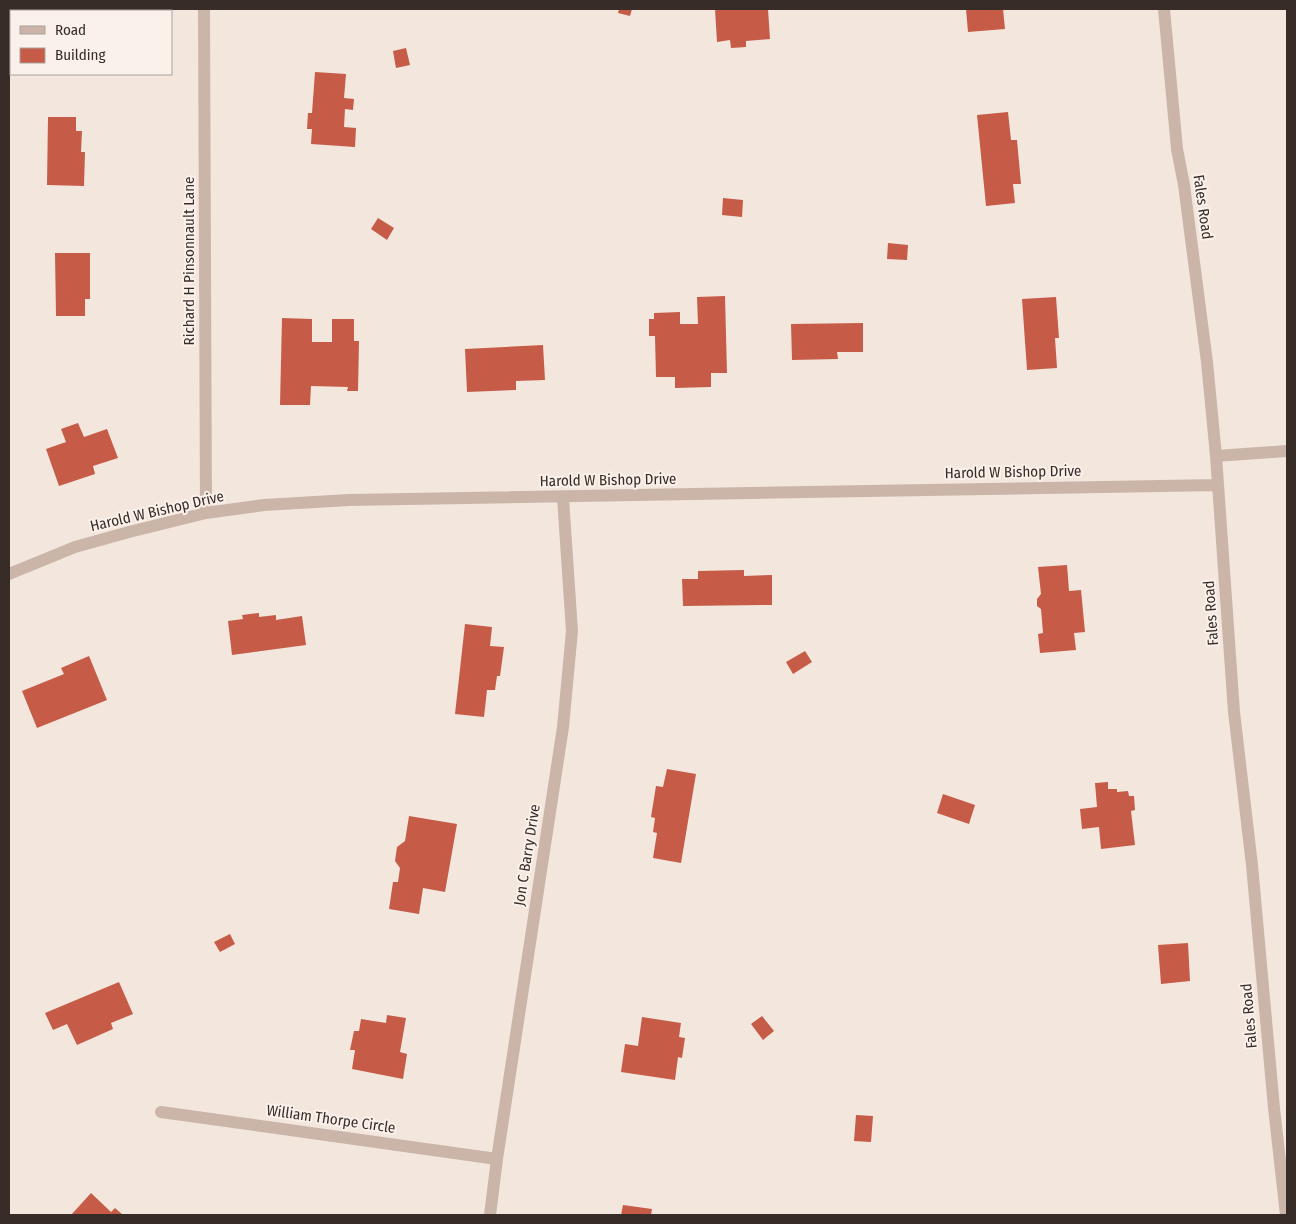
<svg xmlns="http://www.w3.org/2000/svg" width="1296" height="1224" font-family="'Fira Sans Condensed',sans-serif">
	<rect width="100%" height="100%" fill="#f3e7dd"/>
	<path fill="#c65b48" d="M38,9H72V11H38Z
		M619,9H632L630,16L618,13Z
		M715,9H768L770,39L746,41V47L731,48L730,40L717,42Z
		M966,9H1003L1005,29L968,32Z
		M406,48L410,65L396,68L393,51Z
		M315,72L346,74L344,98L354,99L353,110L345,109L344,127L356,128L355,147L311,144L312,129H307L308,113H312Z
		M1008,112L1011,140H1017L1021,184H1013L1015,203L986,206L977,115Z
		M48,117H76V131H82L81,152H85L84,186L47,185Z
		M723,198L743,200L742,217L722,215Z
		M378,218L394,228L387,240L371,229Z
		M888,243L908,245L907,260L887,259Z
		M55,253H90V299H85V316H56Z
		M725,296L727,373H711V387L675,388V377H656L655,336H649V319H654V313L680,312V324H698L697,297Z
		M1056,297L1059,338H1055L1057,368L1027,370L1022,299Z
		M282,318L312,319V342H332V319H354V341H359L358,391H347L348,387L311,386L310,405H280Z
		M863,323V352H837L838,359L792,360L791,324Z
		M543,345L545,380L516,381V390L467,392L465,349Z
		M78,423L84,437L107,429L118,458L93,466L95,474L59,486L46,449L66,442L61,429Z
		M1067,565L1069,591L1081,590L1085,632L1074,633L1076,650L1040,653L1038,634L1043,633L1041,609L1037,606V599L1041,594L1038,567Z
		M744,570V576L772,575V605L683,606L682,579H698V571Z
		M259,613V617L276,615V620L302,616L306,645L232,655L228,621L243,619L242,615Z
		M465,624L492,627L490,646L504,647L500,676H497L495,690H487L484,717L455,714Z
		M805,651L812,662L793,674L786,662Z
		M89,656L107,700L37,728L22,691L64,674L61,668Z
		M667,769L696,774L681,863L653,858L657,833L653,832L655,818L651,817L656,786L663,787Z
		M1108,782V789H1117V792L1128,791L1129,796H1134L1135,810L1131,811L1135,845L1101,849L1099,827L1082,829L1080,809L1097,807L1095,783Z
		M943,794L975,805L969,824L937,813Z
		M409,816L457,824L445,892L423,888L419,914L389,909L393,882H398L400,868L395,861L397,847L405,841Z
		M230,934L235,944L220,952L214,942Z
		M1188,943L1190,981L1161,984L1158,945Z
		M119,982L133,1014L111,1023L113,1029L77,1045L67,1024L53,1030L45,1013Z
		M387,1015L406,1018L400,1052L407,1054L403,1079L352,1069L355,1050H350L354,1031H359L361,1019L386,1023Z
		M762,1016L774,1031L763,1040L751,1024Z
		M642,1017L681,1023L679,1037L685,1038L682,1058L678,1057L675,1080L621,1072L625,1044L638,1046Z
		M856,1115L873,1116L871,1142L854,1141Z
		M91,1193L111,1212L115,1208L123,1215H71Z
		M623,1205L652,1209L651,1215H621Z"/>
	<g fill="none" stroke-linecap="round" stroke-linejoin="round">
		<path stroke="#cbb5a9" stroke-width="12" d="M1216,456L1287,451"/>
		<path stroke="#cbb5a9" stroke-width="12" d="M204,9L206,513
			M1164,9L1177,149L1184,185L1207,362L1216,456L1234,712L1252,865L1274,1108L1286,1215
			M9,574L75,547L129,532L206,513L264,505L349,500L1218,485
			M161,1112L497,1159
			M490,1215L497,1159L563,727L572,631L563,498"/>
	</g>
	<g text-anchor="middle" stroke-width="4" stroke-linejoin="round" paint-order="stroke">
		<g font-size="15" fill="#382c29" stroke="#faf1ea">
			<text transform="translate(1203 207) rotate(82)" y="5">Fales Road</text>
			<text transform="translate(189 261) rotate(-90)" y="5">Richard H Pinsonnault Lane</text>
			<text transform="translate(1013 472) rotate(-1)" y="5">Harold W Bishop Drive</text>
			<text transform="translate(608 480) rotate(-1)" y="5">Harold W Bishop Drive</text>
			<text transform="translate(157 511) rotate(-13)" y="5">Harold W Bishop Drive</text>
			<text transform="translate(1211 613) rotate(-94)" y="5">Fales Road</text>
			<text transform="translate(527 855) rotate(-81)" y="5">Jon C Barry Drive</text>
			<text transform="translate(1249 1016) rotate(-95)" y="5">Fales Road</text>
			<text transform="translate(331 1119) rotate(8)" y="5">William Thorpe Circle</text>
		</g>
	</g>
	<rect width="1296" height="1224" fill="none" stroke="#382c29" stroke-width="20"/>
	<rect x="10" y="10" width="162" height="65" fill="#faf1ea" stroke="#aca29d"/>
	<rect x="20" y="26" width="25" height="8" fill="#cbb5a9" stroke="#aca29d"/>
	<text x="55" y="35" font-size="15" fill="#382c29">Road</text>
	<rect x="20" y="48" width="25" height="15" fill="#c65b48" stroke="#aca29d"/>
	<text x="55" y="60" font-size="15" fill="#382c29">Building</text>
</svg>
